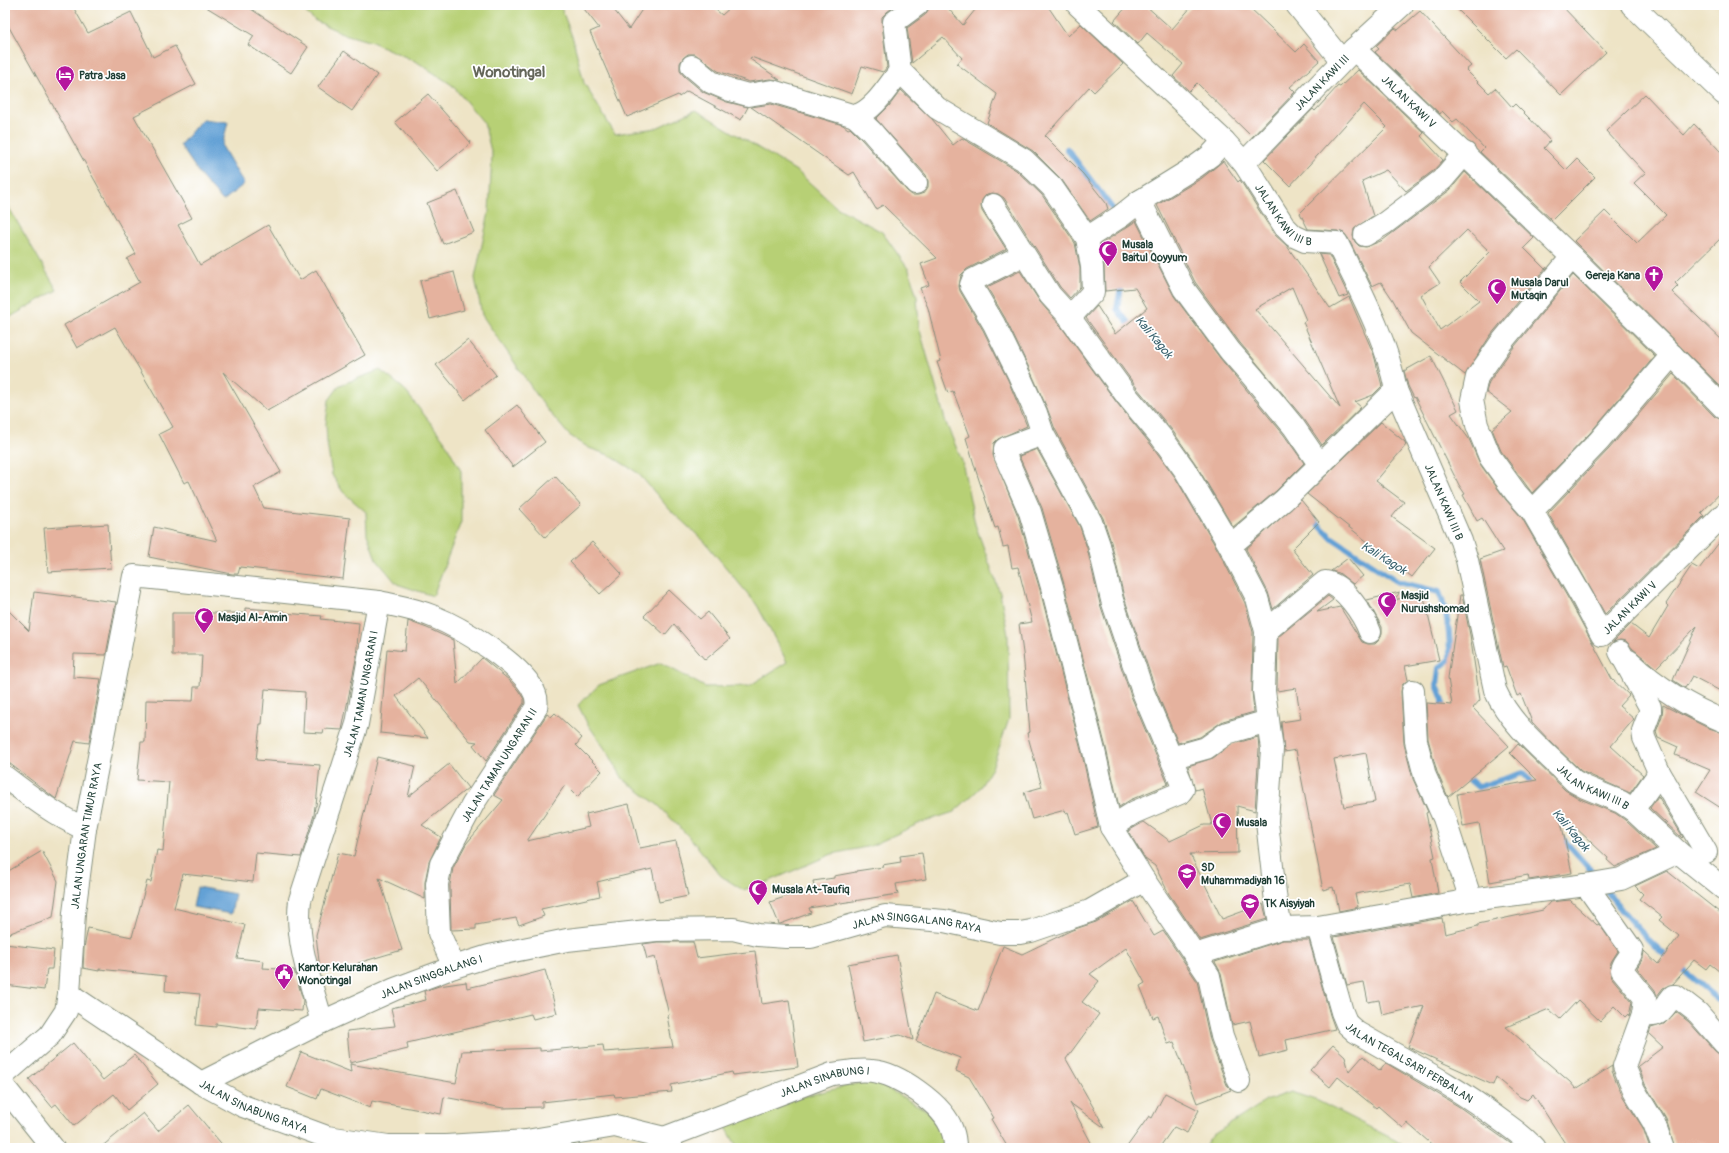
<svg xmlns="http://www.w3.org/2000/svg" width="1729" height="1153" font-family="Pangolin,sans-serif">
	<rect width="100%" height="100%" fill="#fff"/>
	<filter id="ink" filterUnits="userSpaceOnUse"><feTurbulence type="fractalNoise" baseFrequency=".025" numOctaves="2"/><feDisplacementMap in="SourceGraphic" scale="8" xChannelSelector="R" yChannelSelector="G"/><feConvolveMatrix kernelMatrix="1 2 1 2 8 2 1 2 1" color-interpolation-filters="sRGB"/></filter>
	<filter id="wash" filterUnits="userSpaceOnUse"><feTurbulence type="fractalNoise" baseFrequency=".012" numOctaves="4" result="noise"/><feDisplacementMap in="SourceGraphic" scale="16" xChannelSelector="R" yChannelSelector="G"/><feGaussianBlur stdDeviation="0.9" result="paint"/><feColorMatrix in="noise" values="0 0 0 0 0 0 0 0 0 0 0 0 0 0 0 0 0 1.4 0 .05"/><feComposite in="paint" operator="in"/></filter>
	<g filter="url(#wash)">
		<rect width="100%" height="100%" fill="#eee4c6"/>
		<path fill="#b7d075" stroke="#6b8654" d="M298,5H560L573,39L584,83L615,134L656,128L696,110L798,172L836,207L882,232L909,270L917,297L919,327L946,423L962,461L975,524L1000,593L1008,635L1009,719L992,768L979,789L954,812L920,823L871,846L832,854L765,883L743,890L721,876L692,840L658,805L623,779L610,756L587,723L578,705L599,685L661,663L705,687L749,686L787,662L757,605L704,541L670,510L638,473L609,455L589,448L569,435L545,407L482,315L475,278L489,212L492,155L484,123L452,85L417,62L372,42L344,34L314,20Z
			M5,201L57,290L5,320Z
			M380,370L403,388L444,440L461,471V522L433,596L397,584L376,559L367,534L366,512L343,492L332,475L327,443L326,423L329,400L340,385Z
			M872,1080L935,1115L945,1148H759L736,1145L723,1122L763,1106Z
			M1291,1092L1318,1101L1395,1140L1406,1148H1204L1213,1135L1266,1101Z"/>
		<path fill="#64a1d5" stroke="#426f84" d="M202,119L228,122L222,146L244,184L223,201L203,179L180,145Z
			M197,887L235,894L231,914L193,907Z"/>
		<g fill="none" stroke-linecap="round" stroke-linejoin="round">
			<path stroke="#64a1d5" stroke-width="6" d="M1067,149L1115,212L1116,216
				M1122,282L1117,309L1133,329
				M1313,519L1331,537L1398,582L1439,592C1448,615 1450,634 1450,659L1439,668L1437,685L1443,700V712
				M1464,775L1478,787L1523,773L1536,787
				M1560,836L1598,878
				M1603,886C1623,913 1645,939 1671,960
				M1678,966L1724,1004"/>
		</g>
		<g id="blocks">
			<path fill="#e5b29e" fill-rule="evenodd" d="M5,5H72L88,33L131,12L153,57L175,46L196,84L134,116L192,218L178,225L200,265L268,225L300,280L316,270L365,355L267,411L223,372L281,472L254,487L264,508L350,518L343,579L240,567L238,574H232L149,557L154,527L217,541L189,481L184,483L159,434L173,427L115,327L77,348L64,325L140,282L127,259L136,254L5,20Z
				M203,5H245L308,47L291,73L248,45L254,36Z
				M581,5H610L629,29L645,5H710L722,15L733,5H896L887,12L882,17V24L887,67L883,72L862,66L852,94L751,57L750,59L780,80L770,79L749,82L718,71L695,54H688L683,58L680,63V71L684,76L703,92L727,102L748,107L741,120L687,91L679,97L678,95L627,117L590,32L599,28Z
				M929,5H945L963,25L979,5H1047L1068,36L1081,24L1122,63L1123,64L1094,92L1089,87L1045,136L1083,174L1106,203L1108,209L1090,221L1062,180L1033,151L987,123L997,94L957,64L962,58L943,37L912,63L907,28L925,15L928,10Z
				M1128,5H1145L1172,29L1193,5H1247L1296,52L1304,44L1319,61L1290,87L1295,92L1252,137L1197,83L1189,91L1173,76L1183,64L1147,33L1138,44L1114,21Z
				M1453,5H1561L1606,52L1561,95L1516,49L1506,58Z
				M1420,11L1471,66L1466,70L1489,93L1495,88L1512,107L1515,104L1530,119L1550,141L1544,148L1566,170L1577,159L1595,177L1552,220L1480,152L1484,148L1457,119L1453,122L1442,111L1440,114L1375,52L1379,49L1376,46L1395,28L1398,30Z
				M344,51L377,75L352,111L318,87Z
				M1358,70L1424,133L1421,136L1443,160L1433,171L1406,191L1386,170L1362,181L1373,216L1354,229L1353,236L1355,242L1359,246L1366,247L1383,240L1450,190L1465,172L1534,238L1524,248L1545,269L1547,267L1490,336L1465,375L1411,333L1393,300L1381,282L1372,286L1348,238L1344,233L1338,231L1308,229L1300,213L1387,127L1364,104L1290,186L1264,160L1313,109L1315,111L1338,86L1340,87ZM1467,230L1490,252L1460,282L1479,301L1440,330L1421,295L1440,283L1429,267Z
				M901,90L932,119L953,145L962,138L1016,170L1042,195L1075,243L1080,268V287L1070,298L1060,287L1004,198L998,194L992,193L987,194L982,200L981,206L982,211L1006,249L967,269L961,275L959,286L960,291L983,330L1008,380L1027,426L998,439L994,443L993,455L1018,516L1040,590L1082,754L1098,827L1075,834L1068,812L1066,813L1065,810L1032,819L1024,792L1042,787L1027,733L1030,732L1023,653L1019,624L1032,622L1018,567L1012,568L1008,546L1003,547L998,527L995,528L976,471L966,438L970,436L953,391L948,393L937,362L941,361L928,308L920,288L929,285L921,264L937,258L883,205L876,209L854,172L849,175L751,107L771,104L843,125L848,129L850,128L862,140L907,191L912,195H918L924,193L928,187V181L926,175L876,119L889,106Z
				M428,94L471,143L437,171L395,122Z
				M1645,94L1684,135L1694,124L1724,155V235L1675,283L1678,286L1672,292L1724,342V390L1574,241L1605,211L1637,243L1666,215L1634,183L1645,173L1606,131Z
				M1223,161L1238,182L1240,180L1274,234L1287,246L1330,308L1349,297L1374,355L1382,386L1373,395L1355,402L1361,407L1322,445L1304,419L1240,343L1195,282L1157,205L1202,178ZM1292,287L1306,320L1303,322L1340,408L1255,309Z
				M457,191L474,232L443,244L427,203Z
				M1136,221L1174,296L1220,358L1284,435L1304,463L1276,491L1233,527L1195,463L1172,430L1137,388L1086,318L1097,306L1115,334L1147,308L1135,288L1105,291L1104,266L1101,244Z
				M1319,254L1329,255L1348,295L1339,298Z
				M1020,271L1040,302L1060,325L1117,403L1152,446L1175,477L1219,552L1245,603L1253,632L1252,691L1254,712L1223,721L1200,737L1178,743L1155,688L1124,597L1111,542L1103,518L1055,429L1047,408L1030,370L1005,318L987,287Z
				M454,272L464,310L430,319L420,281Z
				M1573,275L1655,356L1590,433L1532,493L1501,451L1492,429L1512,412L1486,392L1489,382L1510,352Z
				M468,340L496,375L465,400L436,365Z
				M1431,356L1458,410L1451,414L1469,439L1480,464L1506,500L1522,518L1572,605L1612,679L1629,695L1619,706L1634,719L1611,746L1643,775L1630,793L1581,771L1550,741L1532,722L1521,694L1517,696L1506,666L1503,667L1480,559L1503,551L1482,518L1477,521L1463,495L1465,494L1459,485L1415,397L1414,398L1408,386L1404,371Z
				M1673,374L1715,417L1724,420V489L1701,513L1704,516L1696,524L1605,614L1548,513L1609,449Z
				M517,405L545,442L513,467L485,430Z
				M1381,422L1405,442L1406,445L1376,481L1404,502L1392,517L1435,548L1412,577L1307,494Z
				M1037,449L1080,527L1087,548L1100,604L1131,696L1168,784L1130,800L1119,807L1106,748L1064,584L1042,508L1019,456Z
				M555,476L581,505L545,537L519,509Z
				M1301,500L1319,522L1292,549L1313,575L1273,609L1268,592L1246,549Z
				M108,524L111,568L48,572L44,528Z
				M1724,536V693L1692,676L1685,688L1673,680L1697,626L1656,668L1633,649L1626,641L1620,640L1613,642L1631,624L1649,638L1668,606L1666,604L1692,565L1699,569Z
				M592,542L622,574L600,594L570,562Z
				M1348,558L1363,576L1353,584L1339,573L1331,571Z
				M669,590L700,619L708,612L730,639L705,660L674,624L665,635L644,616Z
				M34,592L116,602L106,655L74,654L73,677L101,679L89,743L75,741L56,799L5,760V607L29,631Z
				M1400,592L1394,600L1423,593L1439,660L1405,666L1408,680L1402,685L1401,692L1404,744L1413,779L1428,812L1426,813L1435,857L1432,858L1438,893L1413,898L1410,884L1355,894L1358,907L1339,911L1335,890L1334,891L1333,887L1323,890L1296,750L1284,752L1281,722L1301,719L1296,688L1277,691L1278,637L1328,596L1333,600L1317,612L1340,607L1362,642L1368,644H1375L1380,639L1382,633V627L1367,600ZM1366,753L1375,802L1344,807L1334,759Z
				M1460,595H1462L1470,635L1480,700L1473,708L1509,746L1448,797L1437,772L1428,739L1426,703L1452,705L1448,678Z
				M245,608L284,611V613L322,616L321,619L359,623L356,659L342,730L324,729L323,733L303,732L305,692L265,689L262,724H260L256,760L320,765L316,806H315L314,815L301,857L256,853L253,882L183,874L174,908L245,925L237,958L264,961L263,968L294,970L303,1000L302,1011L259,1008L256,1029L216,1024V1027L196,1025L200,994L165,991L166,976L99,969V971L83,968L84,948L88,928L132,937L147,881L151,882L157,850L163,851L169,782L137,780L141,742H145L146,700L193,701L194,687H200L202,655H172V613H245Z
				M408,621L427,628L453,640L457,684L482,658L509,680L518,690L524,699V703L486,761L473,745L477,742L470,741L418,678L396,696L428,738L380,733L387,649L405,651Z
				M1663,705L1706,727L1724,733V810L1696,792L1710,770L1675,755L1678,747L1658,738L1656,732L1662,716Z
				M555,713L582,738L576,745L602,771L577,797L565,785L527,841L589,827L586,814L629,804L640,848L676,841L688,896L659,902L652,869L597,882L600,896L541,909L544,916L519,925L516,918L476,925V929L451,930L450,885L453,868L466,844L503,800L494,795L547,714L551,717Z
				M1258,737L1259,749L1255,811L1237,806L1238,853L1190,854L1222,919L1263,904L1267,919L1200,940L1169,894L1155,866L1145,859L1128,831L1144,822L1170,841L1204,825H1212L1202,788L1195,790L1188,766L1213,758L1233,744Z
				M1518,744L1565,790L1580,799L1615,813L1625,820L1656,849L1615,867L1607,860L1608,858L1559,812L1572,873L1529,880L1528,875L1490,882L1479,823L1463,826L1457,794L1537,780L1510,753Z
				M377,757L415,766L408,797L449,764L468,788L422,825L441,837L429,862L425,882V899L379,878L402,950L358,963V967L320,970L316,935L338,853L354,856Z
				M1658,796L1683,837L1682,838L1650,808Z
				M42,851L58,881L53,917L5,935V873Z
				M922,853L926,879L896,884L898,894L809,908L811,913L780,924H779L770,902L814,887L813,881L834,878V876L856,872V871L883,867L882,865L901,862L900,856Z
				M1667,871L1724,916V975L1710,964L1706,969L1694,960L1673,984L1663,988L1657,996L1655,990L1637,968L1643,958L1644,951L1658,964L1679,936L1659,920L1662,917L1639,899L1643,894L1635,886Z
				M1570,900L1597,925L1599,924L1618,951L1611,962L1610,972L1612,978L1632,1002L1629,1016L1628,1014L1625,1017L1614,1006L1600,1021L1578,1000L1560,1019L1549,1009L1506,1027L1570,1082L1576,1089L1612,1066V1071L1622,1095L1643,1128L1650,1148H1568L1533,1094L1527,1100L1520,1097L1496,1077L1493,1085L1408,1047L1424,1006L1382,1015L1379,1000L1368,1002L1364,982L1347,985L1334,937L1442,918L1445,934L1478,926V924L1543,910L1550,902Z
				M1133,901L1154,936L1163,931L1197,981L1210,1040L1227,1085L1231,1090L1197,1103L1174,1042L1168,1044L1158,1016L1153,1018L1140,986L1145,983L1126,948L1090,974L1099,981L1082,1002L1099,1014L1066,1059L1105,1128L1070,1103L1094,1148H1008L991,1119L994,1118L969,1077L956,1071L960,1058L916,1041L934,994L978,1011L1003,946L1022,954L1072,930L1096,922Z
				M1283,940H1309L1330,1015L1335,1029L1286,1040L1288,1050L1259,1057L1250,1021L1232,1025L1221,973L1215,962Z
				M657,942H693L697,958L755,951L762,1004L789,1000L798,1067L733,1075L732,1072L671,1085L672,1092L615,1097L614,1094L542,1102V1107L503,1108L444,1097L441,1114L372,1101L370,1108L321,1089L317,1099L287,1087L301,1052L351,1072L350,1064L456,1083L462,1051L540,1048V1051L603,1045L604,1052L673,1047L667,1016L669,1015L655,957L647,959L643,944Z
				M5,944L54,950L52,969H47L44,990L5,985Z
				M897,955L913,1040L900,1035L863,1042L848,964Z
				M545,970L557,1013L533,1019L531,1014L407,1043L408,1049L350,1063L347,1031L395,1026L391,1008L426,1000L424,991L439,986L466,982L467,988L515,977V978Z
				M1676,1012L1689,1022L1715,1051L1720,1055H1724V1148H1675L1666,1119L1645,1084L1638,1066L1663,1047L1649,1034L1651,1028L1664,1024Z
				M73,1043L103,1080L134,1055L158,1084L127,1110L114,1094L74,1126L56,1104L52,1107L29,1079Z
				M1333,1045L1345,1056L1349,1072L1363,1056L1380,1071L1386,1063L1458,1106L1517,1148H1436L1407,1123L1403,1128L1378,1106L1376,1108L1338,1077L1330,1087L1310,1070Z
				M1165,1093L1199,1110L1187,1133L1174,1127L1159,1148H1126L1149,1116L1152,1118Z
				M189,1105L225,1148H100L143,1113L158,1131Z"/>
		</g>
	</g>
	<g filter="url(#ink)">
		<use href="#blocks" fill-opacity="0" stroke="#86907d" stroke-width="1"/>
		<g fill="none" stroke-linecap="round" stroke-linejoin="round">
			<g stroke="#86907d" stroke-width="24">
				<g id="street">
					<path d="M917,5L894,22L900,71L937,108L1024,160L1052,187L1087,238L1092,267L1093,292L1071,316L1072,321L1127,396L1162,438L1185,470L1230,546L1257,598L1266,631L1264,691L1272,749L1267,822L1276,902L1281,928"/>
					<path id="s1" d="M1078,5L1224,141L1244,163L1285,227L1294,236L1305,241L1337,243C1360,291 1386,337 1396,390L1461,541L1467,560L1495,690C1510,725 1547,754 1574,781L1585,787L1621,802L1633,810L1678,852L1724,889"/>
					<path d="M1297,5L1342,61"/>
					<path id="s2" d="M1354,49L1572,257L1672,355L1724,408"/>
					<path d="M692,66L711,82L730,90L748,95L772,91L855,116C874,111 888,86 900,71"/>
					<path d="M855,116L871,131L916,183"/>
					<path id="s3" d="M1244,163L1354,49L1402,5"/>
					<path d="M1140,201L1184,289L1230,351L1252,376L1294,427L1320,465"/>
					<path d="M993,205L1050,295L1071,318"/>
					<path d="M1365,235L1385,223L1442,180L1465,153"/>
					<path d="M1087,238L1121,216L1140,201L1195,167L1210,156L1224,141"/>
					<path d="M1023,255L973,280L971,285L994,324L1019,375L1036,413L1043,434L1091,522L1099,545L1112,600L1143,692L1171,758"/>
					<path id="s4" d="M1672,355L1599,441L1532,511L1583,599L1602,635L1724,514"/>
					<path d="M1043,434L1008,447L1005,449V455L1030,512L1052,587L1094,751L1111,827"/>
					<path d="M1532,511L1516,493L1490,457L1477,425L1472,400L1477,377L1500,344L1572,257"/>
					<path d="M1230,546L1284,500L1396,390"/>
					<path d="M1266,631L1325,582C1344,584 1364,616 1370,632"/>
					<path d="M1620,652L1650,707V712L1643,731L1644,738L1659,772L1706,852"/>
					<path d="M1629,661C1657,687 1689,707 1724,721"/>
					<path d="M1413,691L1416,741L1425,776L1444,818L1471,900"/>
					<path d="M5,777C31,797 55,815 85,829"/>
					<path d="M1633,810L1655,779L1659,772"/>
					<path d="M1586,885L1632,950C1631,958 1623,962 1622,970L1645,998L1643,1014L1624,1066L1634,1090L1654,1123L1663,1148"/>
					<path id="s5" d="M1318,927L1342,1012L1347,1024L1356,1032C1404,1060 1454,1085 1499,1119C1511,1128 1524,1136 1534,1148"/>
					<path d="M1195,955L1281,928L1318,927L1471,900L1586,885L1621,879L1678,852"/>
					<path id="s6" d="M69,994L201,1083L243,1106L327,1137L388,1146H446L526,1141L615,1126L664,1138L672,1148"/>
					<path d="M1643,1014C1660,1019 1663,1008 1673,996H1676L1698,1013L1724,1043"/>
					<path id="s7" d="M322,1022C311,983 295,940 300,900L357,724L379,602"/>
					<path id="s8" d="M5,1074L50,1035L66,1011L69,994L74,913L85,829L134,576L379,602C397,606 415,609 432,616C460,627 524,665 535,694C537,699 537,703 536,708L473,804L441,864L437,884L439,933L454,967"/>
					<path d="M1239,1081L1222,1036L1209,976L1144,880L1111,827L1135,812L1180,793L1183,789L1181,782L1171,758L1206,748L1227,733L1268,721"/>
					<path id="s9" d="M201,1083L322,1022L395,989L454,967L489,956L567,940L656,930L733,929L758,935L786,937H811L885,916L944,921L1000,933H1020L1031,931L1090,911L1144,880"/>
					<path d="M5,1088L53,1148"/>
					<path id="s10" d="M664,1138L832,1074C846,1072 859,1069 872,1071C898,1073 944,1105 952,1130C954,1135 955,1142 955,1148"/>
				</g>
			</g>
			<g stroke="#86907d" stroke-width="24">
				<path id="secondary" d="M1632,5L1724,94"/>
			</g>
			<use href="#street" stroke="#fff" stroke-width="22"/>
			<use href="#secondary" stroke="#fff" stroke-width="22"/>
		</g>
	</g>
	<defs>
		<g id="hotel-pin" transform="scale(1)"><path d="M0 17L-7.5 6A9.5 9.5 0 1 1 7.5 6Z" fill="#b5179e" stroke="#fff"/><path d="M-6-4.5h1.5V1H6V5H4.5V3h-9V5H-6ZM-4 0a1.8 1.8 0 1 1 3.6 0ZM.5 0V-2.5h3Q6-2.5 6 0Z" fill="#fff"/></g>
		<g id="mosque-pin" transform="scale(1)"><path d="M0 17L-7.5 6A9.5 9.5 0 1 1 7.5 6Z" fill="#b5179e" stroke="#fff"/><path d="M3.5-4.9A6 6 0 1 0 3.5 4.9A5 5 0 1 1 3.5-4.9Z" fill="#fff"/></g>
		<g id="church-pin" transform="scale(1)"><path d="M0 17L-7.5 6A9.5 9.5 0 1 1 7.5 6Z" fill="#b5179e" stroke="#fff"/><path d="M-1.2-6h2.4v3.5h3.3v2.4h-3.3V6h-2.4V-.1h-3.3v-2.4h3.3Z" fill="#fff"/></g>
		<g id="school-pin" transform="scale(1)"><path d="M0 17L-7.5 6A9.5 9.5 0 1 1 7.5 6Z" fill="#b5179e" stroke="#fff"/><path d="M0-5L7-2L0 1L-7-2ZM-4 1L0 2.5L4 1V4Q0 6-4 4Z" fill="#fff"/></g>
		<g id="civic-pin" transform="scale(1)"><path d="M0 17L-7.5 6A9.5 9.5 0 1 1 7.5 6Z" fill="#b5179e" stroke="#fff"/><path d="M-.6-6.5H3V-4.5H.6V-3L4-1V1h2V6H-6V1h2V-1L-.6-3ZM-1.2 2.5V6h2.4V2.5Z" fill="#fff"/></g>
	</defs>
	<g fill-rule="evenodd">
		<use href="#hotel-pin" x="65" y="75"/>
		<use href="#mosque-pin" x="1108" y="250"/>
		<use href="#church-pin" x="1654" y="275"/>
		<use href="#mosque-pin" x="1497" y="288"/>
		<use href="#mosque-pin" x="1387" y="601"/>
		<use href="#mosque-pin" x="204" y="617"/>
		<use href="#mosque-pin" x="1222" y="822"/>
		<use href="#school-pin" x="1187" y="873"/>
		<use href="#mosque-pin" x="758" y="889"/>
		<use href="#school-pin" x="1250" y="903"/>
		<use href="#civic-pin" x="284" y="973"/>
	</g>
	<g text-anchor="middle" stroke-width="3.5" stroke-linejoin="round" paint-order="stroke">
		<g font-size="11" font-weight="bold" fill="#1f3d34" stroke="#fff" text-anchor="start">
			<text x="79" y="79">Patra Jasa</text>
			<text x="1122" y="248">Musala<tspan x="1122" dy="13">Baitul Qoyyum</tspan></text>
			<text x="1640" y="279" text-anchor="end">Gereja Kana</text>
			<text x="1511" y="286">Musala Darul<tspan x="1511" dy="13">Mutaqin</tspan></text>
			<text x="1401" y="599">Masjid<tspan x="1401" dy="13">Nurushshomad</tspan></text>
			<text x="218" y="621">Masjid Al-Amin</text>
			<text x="1236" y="826">Musala</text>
			<text x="1201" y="871">SD<tspan x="1201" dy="13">Muhammadiyah 16</tspan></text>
			<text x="772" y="893">Musala At-Taufiq</text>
			<text x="1264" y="907">TK Aisyiyah</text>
			<text x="298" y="971">Kantor Kelurahan<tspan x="298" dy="13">Wonotingal</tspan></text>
		</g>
		<g font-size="11" fill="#1f3d34" stroke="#fff">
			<text dy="4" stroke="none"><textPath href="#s3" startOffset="112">JALAN KAWI III</textPath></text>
			<text dy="4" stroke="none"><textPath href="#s2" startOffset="76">JALAN KAWI V</textPath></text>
			<text dy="4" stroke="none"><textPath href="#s1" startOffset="296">JALAN KAWI III B</textPath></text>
			<text dy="4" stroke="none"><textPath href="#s1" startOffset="643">JALAN KAWI III B</textPath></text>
			<text dy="4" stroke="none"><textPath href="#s4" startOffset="391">JALAN KAWI V</textPath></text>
			<text dy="4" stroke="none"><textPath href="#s7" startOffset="340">JALAN TAMAN UNGARAN I</textPath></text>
			<text transform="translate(499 765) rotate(-58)" y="4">JALAN TAMAN UNGARAN II</text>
			<text dy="4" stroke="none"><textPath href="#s1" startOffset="979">JALAN KAWI III B</textPath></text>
			<text dy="4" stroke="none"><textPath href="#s8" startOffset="265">JALAN UNGARAN TIMUR RAYA</textPath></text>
			<text dy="4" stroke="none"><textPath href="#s9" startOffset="749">JALAN SINGGALANG RAYA</textPath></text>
			<text dy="4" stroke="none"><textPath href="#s9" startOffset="254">JALAN SINGGALANG I</textPath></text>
			<text dy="4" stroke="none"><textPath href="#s5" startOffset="175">JALAN TEGALSARI PERBALAN</textPath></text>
			<text dy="4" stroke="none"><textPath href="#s10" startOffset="171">JALAN SINABUNG I</textPath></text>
			<text dy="4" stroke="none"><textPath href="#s6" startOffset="217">JALAN SINABUNG RAYA</textPath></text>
		</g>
		<g font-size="12" font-style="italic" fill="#37606c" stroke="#fff">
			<text transform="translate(1154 337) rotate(50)" y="4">Kali Kagok</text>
			<text transform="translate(1384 558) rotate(32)" y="4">Kali Kagok</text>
			<text transform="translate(1571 830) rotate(50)" y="4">Kali Kagok</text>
		</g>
		<g font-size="15" font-weight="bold" fill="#646659" stroke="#fff">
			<text x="509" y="77">Wonotingal</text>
		</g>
	</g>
	<rect width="1729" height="1153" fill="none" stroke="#fff" stroke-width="20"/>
</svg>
